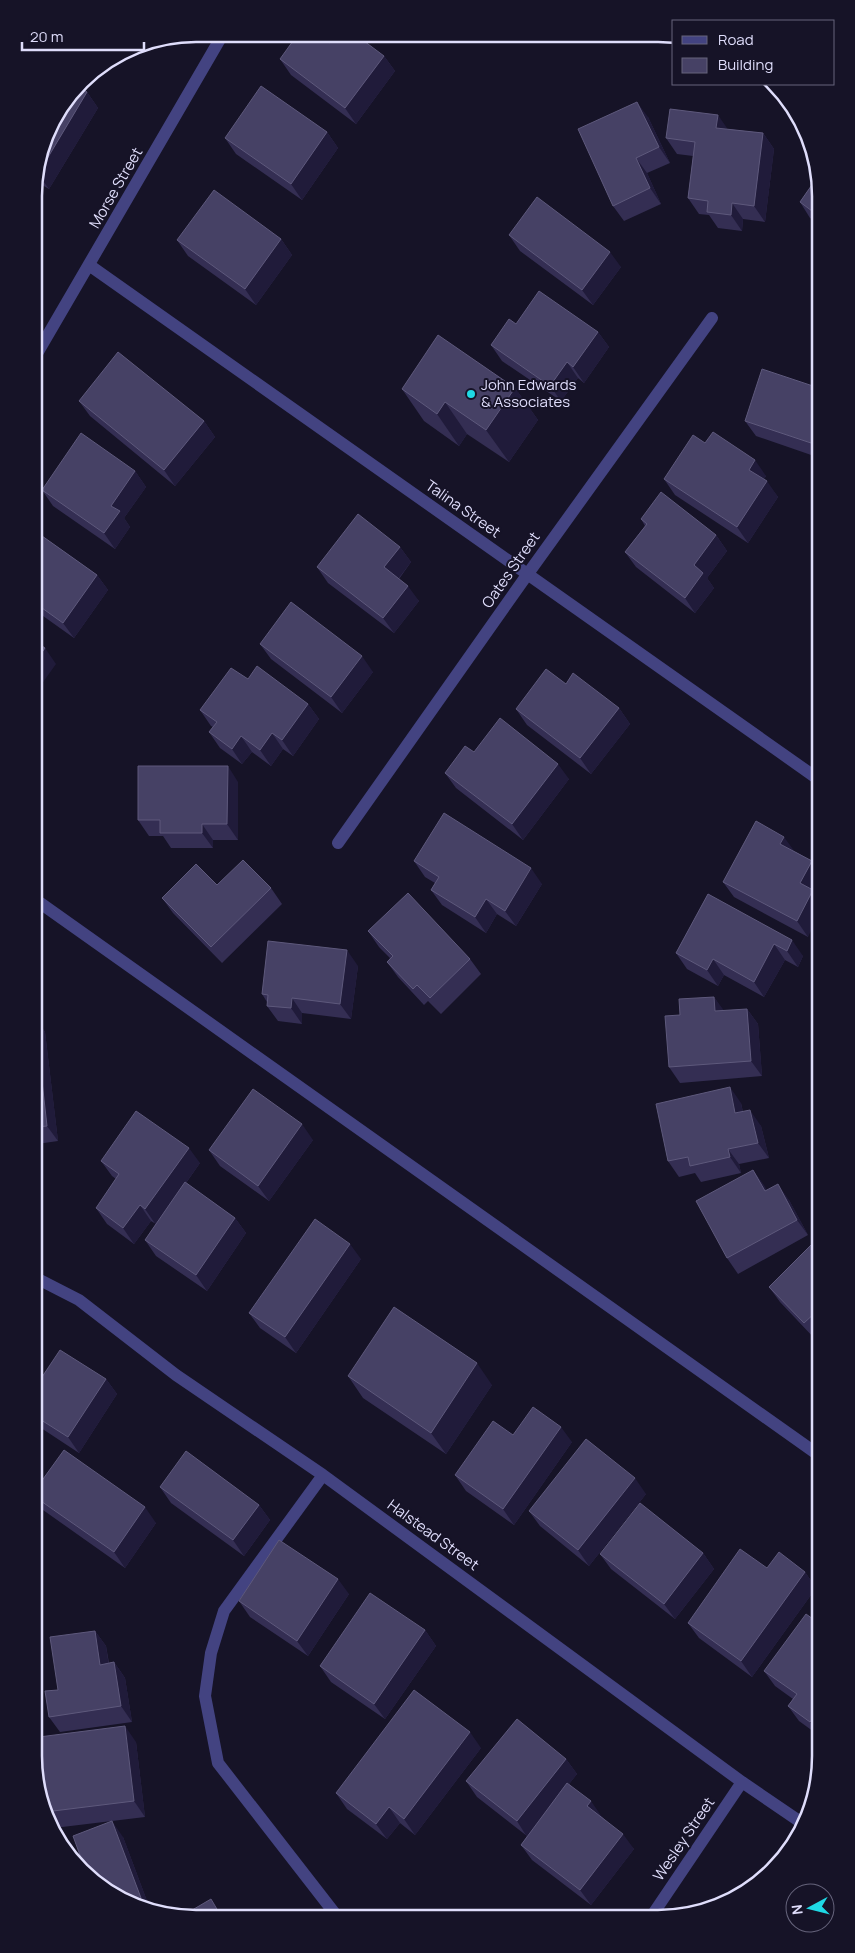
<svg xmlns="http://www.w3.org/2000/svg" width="855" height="1953" font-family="Manrope,sans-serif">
	<rect width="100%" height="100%" fill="#161327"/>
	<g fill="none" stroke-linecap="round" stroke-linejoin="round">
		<path stroke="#434381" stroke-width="12" d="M89,265L818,779
			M35,357L223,34
			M338,843L527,575L712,318
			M36,900L820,1456
			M38,1279L79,1300L176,1375L323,1475L742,1782L805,1825
			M323,1475L224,1611L211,1653L205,1696L218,1763L336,1915
			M653,1914L742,1782"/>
	</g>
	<path fill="#342e53" d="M330,43L384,56L395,71L356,124L291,75L280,59Z
		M87,92L98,108L49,189L35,181L50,125Z
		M648,117L670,163L647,173L661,204L624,221L613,206Z
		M728,129L763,133L774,149L765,222L743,219L742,231L718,228L709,215L699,214L688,198L693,156L677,154L666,138Z
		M327,132L338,148L302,200L236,154L225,138Z
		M816,179V222L810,218L800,202Z
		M509,235L621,267L593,305L520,251Z
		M281,239L292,255L256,305L188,256L177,240Z
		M516,324L598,332L609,347L584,383L578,378L561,401L502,361L491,345Z
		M816,387L817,457L756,436L745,421Z
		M515,388L538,420L509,462L467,434L459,446L424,421L402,389Z
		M79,401L204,421L215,437L175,486L90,416Z
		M705,443L766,476L764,479L778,497L748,543L675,495L664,479Z
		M135,471L146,487L124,518L130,527L115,549L53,506L42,490Z
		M641,519L716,535L727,551L707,578L714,588L695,613L636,567L625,552L645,526Z
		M35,531L97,575L108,590L74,638L36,611Z
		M400,547L411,562L399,579L419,601L394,633L328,583L317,567Z
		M260,644L373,672L342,713L271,659Z
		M248,679L308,704L319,719L293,756L283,749L271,766L252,752L242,764L220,748L209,732L213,727L211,726L200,710Z
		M566,684L619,708L630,724L591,774L527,725L516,709Z
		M474,752L569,779L523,840L456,788L445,773Z
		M238,782V840H213V848H171L163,836H149L138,820Z
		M794,851L812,861L818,870V885L814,892L808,937L734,897L723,882Z
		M414,861L542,884L516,926L497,914L486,933L442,905L431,890L435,883L425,877Z
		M217,885L271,888L282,904L222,963L173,913L162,898Z
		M708,894L803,956L798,967L785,960L764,997L724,975L718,986L687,969L676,953Z
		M368,931L470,959L481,974L441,1014L428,1001L424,1005L398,977L387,962L390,958L379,947Z
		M358,966L351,1019L302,1013V1024L278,1021L267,1006V1002L262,994Z
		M714,997L723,1011L747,1009L758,1024L762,1076L680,1083L669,1067L680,1015Z
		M37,1020L45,1032L58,1141L37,1144Z
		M741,1103L743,1112L761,1126L769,1158L739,1164L741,1173L701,1182L695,1173L679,1177L668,1161Z
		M313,1140L269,1201L220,1166L209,1150Z
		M101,1161L200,1163L186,1183L235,1218L246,1233L207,1291L156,1256L145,1240L156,1224L151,1221L134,1244L107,1224L96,1208L116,1179L112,1176Z
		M753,1170L767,1191L789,1200L808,1235L738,1274L727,1258Z
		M819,1237L820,1334L815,1339L780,1302L769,1287Z
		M361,1259L296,1353L260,1328L249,1313Z
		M348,1376L492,1385L446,1454L363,1398Z
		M106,1379L117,1394L79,1453L38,1426V1383Z
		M513,1435L572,1442L514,1525L466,1491L455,1475Z
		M38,1486L156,1523L125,1568L43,1510L38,1503Z
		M160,1487L259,1505L270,1520L244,1556L171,1503Z
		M646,1494L589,1566L540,1526L529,1511Z
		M703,1553L714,1569L675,1619L611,1569L600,1554Z
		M767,1568L805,1572L816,1588L752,1677L699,1638L688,1623Z
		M349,1594L308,1656L250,1617L239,1601Z
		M820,1624L821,1737L799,1721L788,1706L793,1699L775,1686L764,1671Z
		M425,1630L436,1646L385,1719L331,1682L320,1666Z
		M95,1631L106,1646L109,1663L114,1662L125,1678L132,1722L60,1732L49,1717L58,1690Z
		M136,1742L145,1817L54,1828L50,1822L42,1805Z
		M481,1748L415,1835L400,1823L387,1839L347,1809L336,1793Z
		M566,1759L577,1774L569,1784L634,1849L591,1905L532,1860L521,1845L527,1836L477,1797L466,1781Z
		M123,1837L150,1909L89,1879L84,1866Z"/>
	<path fill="#201b3a" d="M406,35H411L408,39Z
		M384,56L395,71L356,124L345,108Z
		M87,92L98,108L49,189L38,174Z
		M637,102L648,117L670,163L659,147Z
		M718,115L729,131L716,128Z
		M327,132L338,148L302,200L291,184Z
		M763,133L774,149L765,222L754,206Z
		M636,158L647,173L661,204L650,188Z
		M732,203L743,219L742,231L731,215Z
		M281,239L292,255L256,305L245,289Z
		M610,252L621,267L593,305L582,290Z
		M598,332L609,347L584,383L573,367Z
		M567,362L578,378L561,401L550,386Z
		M515,388L538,420L509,462L486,430Z
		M445,402L467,434L459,446L437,414Z
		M204,421L215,437L175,486L164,470Z
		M755,460L766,476L760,485L749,470Z
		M135,471L146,487L124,518L130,527L115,549L104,533L111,506Z
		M767,481L778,497L748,543L737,527Z
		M716,535L727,551L707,578L714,588L695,613L685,598L694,565Z
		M400,547L411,562L395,583L384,567Z
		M97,575L108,590L74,638L63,623Z
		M408,586L419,601L394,633L383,618Z
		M45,648L56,664L36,692V661Z
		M362,656L373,672L342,713L331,697Z
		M308,704L319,719L293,756L282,740Z
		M619,708L630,724L591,774L580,758Z
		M272,733L283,749L271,766L260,750Z
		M241,736L252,752L242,764L232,749Z
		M558,764L569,779L523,840L512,824Z
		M228,766L238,782V840L227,824Z
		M202,824L213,840V848L202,833Z
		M784,837L795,852L780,844Z
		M812,861L818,870V885L814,892L818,898V917L808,937L797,921L800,883Z
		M531,868L542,884L516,926L505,911Z
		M486,899L497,914L486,933L475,917Z
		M792,940L803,956L798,967L787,951Z
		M774,944L785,960L764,997L754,982Z
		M347,950L358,966L351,1019L340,1004Z
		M713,959L724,975L718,986L707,970Z
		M714,997L725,1012L715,1011Z
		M292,998L302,1013V1024L291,1008Z
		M747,1009L758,1024L762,1076L751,1061Z
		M37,1020L45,1032L58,1141L47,1126L37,1037Z
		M730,1087L741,1103L746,1129L735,1113Z
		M750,1110L761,1126L769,1158L758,1143Z
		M302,1124L313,1140L269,1201L258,1186Z
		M189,1148L200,1163L156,1225L145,1209Z
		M728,1149L739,1164L741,1173L730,1157Z
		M753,1170L764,1185L776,1207L765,1191Z
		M778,1184L789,1200L808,1235L797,1220Z
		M140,1205L151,1221L134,1244L123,1228Z
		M235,1218L246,1233L207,1291L196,1275Z
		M350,1244L361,1259L296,1353L285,1337Z
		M477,1363L492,1385L446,1454L431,1433Z
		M106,1379L117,1394L79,1453L68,1437Z
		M561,1427L572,1442L514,1525L503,1509Z
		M635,1478L646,1494L589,1566L578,1550Z
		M259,1505L270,1520L244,1556L233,1540Z
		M145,1507L156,1523L125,1568L114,1552Z
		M703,1553L714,1569L675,1619L664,1604Z
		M805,1572L816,1588L752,1677L741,1661Z
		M338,1579L349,1594L308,1656L297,1641Z
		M425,1630L436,1646L385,1719L374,1704Z
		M95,1631L106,1646L111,1680L100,1665Z
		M114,1662L125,1678L132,1722L121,1706Z
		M821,1707V1737L810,1722Z
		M125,1726L136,1742L145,1817L134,1801Z
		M470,1732L481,1748L415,1835L404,1819Z
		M566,1759L577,1774L527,1837L517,1821Z
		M591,1801L602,1817L598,1822L587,1806Z
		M389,1807L400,1823L387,1839L376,1824Z
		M112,1821L123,1837L150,1909L147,1907L141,1898Z
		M623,1834L634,1849L591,1905L580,1890Z"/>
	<path fill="#464165" stroke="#5e597c" d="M298,34L319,35L330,43L335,35H356L384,56L345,108L280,59Z
		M261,86L327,132L291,184L225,138Z
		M79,87L87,92L38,174L37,173L50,125Z
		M637,102L659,147L636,158L650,188L613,206L578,129Z
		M670,109L718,115L716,128L763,133L754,206L732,203L731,215L707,212L708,201L688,198L695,142L666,138Z
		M816,179V214L800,202Z
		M214,190L281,239L245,289L177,240Z
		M537,197L610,252L582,290L509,235Z
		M539,291L598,332L573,367L567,362L550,386L491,345L509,319L516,324Z
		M438,335L515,388L486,430L445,402L437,414L402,389Z
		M118,352L204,421L164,470L79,401Z
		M762,369L816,387L817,445L745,421Z
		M713,432L755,460L749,470L767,481L737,527L664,479L693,435L705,443Z
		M81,433L135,471L111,506L120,511L104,533L42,490Z
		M661,492L716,535L694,565L703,573L685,598L625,552L647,524L641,519Z
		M358,514L400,547L384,567L408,586L383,618L317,567Z
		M35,531L97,575L63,623L35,603Z
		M291,602L362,656L331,697L260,644Z
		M36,642L45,648L36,661Z
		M257,666L308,704L282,740L272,733L260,750L241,736L232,749L209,732L217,722L200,710L231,668L248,679Z
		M546,669L566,684L573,673L619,708L580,758L516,709Z
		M500,718L558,764L512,824L445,773L465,746L474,752Z
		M138,766H228L227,824H202V833H160V820H138Z
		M444,813L531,868L505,911L486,899L475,917L431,890L439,877L414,861Z
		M756,821L784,837L780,844L812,861L800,883L813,890L797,921L723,882Z
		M243,860L271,888L211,947L162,898L196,864L217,885Z
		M408,893L470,959L430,998L417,985L413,989L387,962L393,956L368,931Z
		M708,894L792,940L787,951L774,944L754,982L713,959L707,970L676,953Z
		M268,941L347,950L340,1004L292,998L291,1008L267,1006L268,995L262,994Z
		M714,997L715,1011L747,1009L751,1061L669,1067L665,1016L680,1015L679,999Z
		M37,1037L47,1126L37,1127Z
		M730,1087L735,1113L750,1110L758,1143L728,1149L730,1157L690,1166L688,1157L668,1161L656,1104Z
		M253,1089L302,1124L258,1186L209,1150Z
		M136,1111L189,1148L145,1209L140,1205L123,1228L96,1208L119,1174L101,1161Z
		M753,1170L765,1191L778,1184L797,1220L727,1258L696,1201Z
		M185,1182L235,1218L196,1275L145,1240Z
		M315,1219L350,1244L285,1337L249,1313Z
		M819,1237V1314L817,1311L804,1323L769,1287Z
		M394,1307L477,1363L431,1433L348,1376Z
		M60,1350L106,1379L68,1437L38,1418V1383Z
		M533,1407L561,1427L503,1509L455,1475L493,1421L513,1435Z
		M586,1439L635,1478L578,1550L529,1511Z
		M64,1450L145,1507L114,1552L38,1499V1486Z
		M186,1451L259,1505L233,1540L160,1487Z
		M640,1503L703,1553L664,1604L600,1554Z
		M279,1540L338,1579L297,1641L239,1601Z
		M740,1549L767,1568L779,1552L805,1572L741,1661L688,1623Z
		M370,1593L425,1630L374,1704L320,1666Z
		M806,1614L820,1624L821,1707L810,1722L788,1706L797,1694L764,1671Z
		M95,1631L100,1665L114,1662L121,1706L49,1717L45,1691L58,1690L50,1637Z
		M414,1690L470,1732L404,1819L389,1807L376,1824L336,1793Z
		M517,1719L566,1759L517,1821L466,1781Z
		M125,1726L134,1801L45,1812L42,1805L39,1781V1737Z
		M567,1783L591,1801L587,1806L623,1834L580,1890L521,1845Z
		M112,1821L141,1898L134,1901L89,1879L79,1868L84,1866L73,1836Z
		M767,1864L773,1869L747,1893Z
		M211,1899L221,1916H182Z"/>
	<circle fill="#1fd9e5" stroke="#161327" stroke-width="2" cx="471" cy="394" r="5"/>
	<g text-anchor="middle" stroke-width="4" stroke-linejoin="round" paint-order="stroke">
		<g font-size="15" fill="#dfddfb" stroke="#161327">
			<text transform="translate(116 188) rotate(-60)" y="5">Morse Street</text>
			<text transform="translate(463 509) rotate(35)" y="5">Talina Street</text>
			<text transform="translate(511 570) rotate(-55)" y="5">Oates Street</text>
			<text transform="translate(433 1535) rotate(36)" y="5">Halstead Street</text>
			<text transform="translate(684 1839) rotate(-56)" y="5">Wesley Street</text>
		</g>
		<g font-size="15" fill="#dfddfb" stroke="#161327" text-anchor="start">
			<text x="481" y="390">John Edwards<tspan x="481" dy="17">&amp; Associates</tspan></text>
		</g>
	</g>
	<path d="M0 0H855V1953H0ZM196 42H658A154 154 0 0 1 812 196V1756A154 154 0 0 1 658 1910H196A154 154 0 0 1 42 1756V196A154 154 0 0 1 196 42Z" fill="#161327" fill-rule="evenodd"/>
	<path fill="none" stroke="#dfddfb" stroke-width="2.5" d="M196 42H658A154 154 0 0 1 812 196V1756A154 154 0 0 1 658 1910H196A154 154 0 0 1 42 1756V196A154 154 0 0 1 196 42Z"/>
	<rect x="672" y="20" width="162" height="65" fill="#161327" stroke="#66647c"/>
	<rect x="682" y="36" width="25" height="8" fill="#434381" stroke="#66647c"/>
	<text x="718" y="45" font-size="15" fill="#dfddfb">Road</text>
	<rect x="682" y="58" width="25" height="15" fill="#464165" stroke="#66647c"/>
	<text x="718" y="70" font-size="15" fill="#dfddfb">Building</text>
	<g transform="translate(810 1908) rotate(263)"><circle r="24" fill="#161327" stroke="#66647c"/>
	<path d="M0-4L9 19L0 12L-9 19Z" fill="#1fd9e5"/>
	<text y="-8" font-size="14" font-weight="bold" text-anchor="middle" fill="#dfddfb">N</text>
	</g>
	<path d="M22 42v8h122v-8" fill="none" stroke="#dfddfb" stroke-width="2.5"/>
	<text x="30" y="42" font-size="15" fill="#dfddfb" stroke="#161327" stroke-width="4" paint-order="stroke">20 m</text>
</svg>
